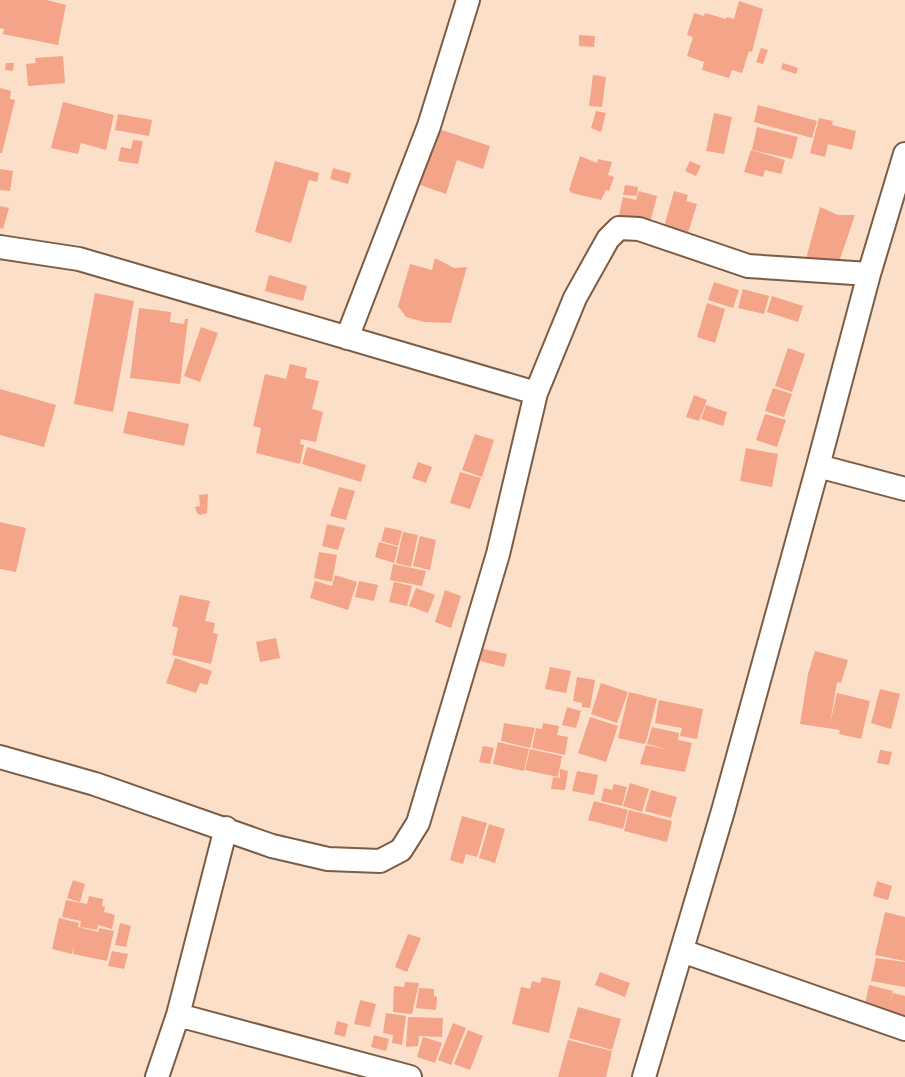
<svg xmlns="http://www.w3.org/2000/svg" width="905" height="1077" font-family="'Fira Sans',sans-serif">
	<rect width="100%" height="100%" fill="#fcdfc9"/>
	<path fill="#f3a489" d="M0,0H47L66,5L58,45L3,34L4,29L0,28Z
		M739,1L763,9L752,52L749,51L742,73L732,70L729,78L702,70L704,62L687,56L693,37L687,35L694,13L704,16L705,13L726,19L727,17L734,19Z
		M579,35L595,36L594,47L579,46Z
		M761,48L768,50L763,64L756,62Z
		M63,56L65,83L28,86L26,64L36,63L35,58Z
		M6,63H14L13,71L5,70Z
		M783,63L798,68L796,74L781,69Z
		M593,75L606,77L602,107L589,106Z
		M0,88L11,91L10,99L15,100L2,153H0Z
		M63,102L114,115L106,150L81,143L78,154L51,148Z
		M758,105L817,121L812,138L754,122Z
		M596,111L606,113L601,132L591,128Z
		M714,113L732,117L724,154L706,151Z
		M118,114L152,120L149,136L115,130Z
		M819,118L833,121L832,125L856,131L852,150L828,144L825,157L810,153Z
		M757,127L798,137L792,159L752,150Z
		M439,129L490,146L483,169L457,160L446,194L420,185Z
		M133,140L143,141L138,164L118,161L121,147L131,149Z
		M751,150L785,160L781,174L765,170L763,177L744,172Z
		M580,156L597,163L598,159L612,162L608,175L614,177L609,191L606,190L601,200L572,193L569,190Z
		M275,161L319,173L317,182L309,180L291,243L255,232Z
		M690,161L701,166L696,176L685,171Z
		M333,168L351,173L348,184L330,179Z
		M0,169L13,171L10,191L0,190Z
		M625,185L638,187L637,196L623,195Z
		M639,191L657,196L650,223L619,215L623,197L636,200Z
		M674,191L688,195L686,201L697,204L688,233L664,227Z
		M0,206L9,208L3,229L0,228Z
		M820,207L838,215H855L840,259L824,268L806,259Z
		M435,258L454,268L467,267L451,323L424,322L406,317L398,306L410,264L432,270Z
		M269,275L307,286L303,301L265,291Z
		M714,282L739,290L733,308L708,300Z
		M743,289L769,296L764,314L738,308Z
		M95,293L134,301L113,412L74,404Z
		M772,296L803,306L798,322L767,312Z
		M707,303L725,309L715,343L697,337Z
		M139,308L171,312L170,322L184,324L185,319H188L180,384L130,378Z
		M201,327L218,333L200,382L184,376Z
		M788,348L805,354L792,392L775,386Z
		M290,364L307,368L305,378L319,381L312,409L323,412L316,442L301,439L300,444L304,445L300,464L256,453L261,428L253,426L265,374L286,379Z
		M773,388L792,394L784,417L765,411Z
		M0,389L56,405L44,447L0,435Z
		M694,395L707,400L699,421L686,417Z
		M706,405L727,412L723,426L701,419Z
		M128,411L189,424L184,446L123,433Z
		M765,414L786,420L777,447L756,440Z
		M475,434L494,440L482,477L462,470Z
		M307,447L366,465L361,482L302,464Z
		M746,448L778,454L772,487L740,481Z
		M418,462L432,467L426,483L412,478Z
		M460,472L481,478L470,509L450,503Z
		M339,487L355,491L346,520L330,516Z
		M208,494L207,513L200,515L197,513L195,507L200,506L199,495Z
		M0,522L26,528L16,572L0,569Z
		M327,524L345,528L338,550L322,546Z
		M385,527L402,531L398,546L381,541Z
		M403,532L418,535L411,567L396,563Z
		M420,536L436,540L430,570L413,566Z
		M379,542L398,547L394,563L375,557Z
		M319,552L337,555L332,582L314,578Z
		M393,564L426,571L422,586L390,580Z
		M335,575L357,582L348,610L310,598L315,581L332,586Z
		M359,581L378,585L374,601L355,597Z
		M394,582L412,586L407,606L389,602Z
		M416,588L435,595L428,613L409,606Z
		M445,590L461,596L451,628L435,622Z
		M180,595L210,601L205,621L215,623L213,633L218,634L211,664L172,655L178,628L172,626Z
		M276,638L280,658L260,662L256,642Z
		M483,649L507,654L504,667L480,661Z
		M815,651L848,660L841,683L837,682L830,724L837,693L870,701L861,739L839,734L840,730L800,724L808,674Z
		M175,658L212,671L207,685L200,683L196,693L166,683Z
		M550,667L571,671L566,693L545,689Z
		M577,677L595,680L590,708L582,707V703L573,701Z
		M601,683L628,692L617,723L591,714Z
		M880,689L900,694L891,729L871,723Z
		M629,692L657,699L646,742L644,744L618,738Z
		M659,700L703,709L697,739L680,736L682,728L655,723Z
		M567,707L581,711L576,728L562,725Z
		M590,717L618,726L606,762L578,753Z
		M504,723L535,728L530,748L501,741Z
		M543,723L559,726L557,735L568,737L565,755L532,748L536,728L542,729Z
		M652,727L679,733L678,740L692,743L685,772L640,764L646,745L669,750L647,744Z
		M498,742L529,749L524,771L493,764Z
		M483,746L494,748L490,764L479,762Z
		M530,749L562,756L558,777L525,770Z
		M880,750L892,752L889,765L877,763Z
		M560,769L568,771L565,790L551,789L553,777L560,778Z
		M577,771L598,775L594,795L572,791Z
		M630,783L649,789L642,812L623,806Z
		M614,784L627,787L622,806L601,801L604,788L612,790Z
		M651,790L677,797L671,818L645,811Z
		M594,801L628,810L623,829L588,820Z
		M629,810L672,821L667,842L624,831Z
		M462,816L487,823L477,857L466,854L463,864L450,860Z
		M489,824L505,829L495,863L479,858Z
		M73,880L85,884L80,902L67,898Z
		M877,881L892,886L888,900L873,896Z
		M89,896L103,899L102,906L105,907L104,912L115,915L112,929L98,925L97,930L80,927L81,921L62,917L66,900L87,904Z
		M885,912L905,917V961L875,955Z
		M59,918L79,923L78,927L98,932L99,928L114,931L107,961L73,954L74,945L72,954L52,949Z
		M120,923L131,926L126,947L115,945Z
		M408,934L421,938L407,972L395,967Z
		M112,951L128,954L124,969L108,966Z
		M876,958L905,962V987L871,981Z
		M600,972L630,983L625,997L595,985Z
		M542,977L561,981L549,1033L512,1024L521,987L530,989L532,981L540,983Z
		M405,982L419,983L412,1014L393,1012L394,986L404,987Z
		M869,985L893,991L889,1007L893,993L905,996V1017L864,1008Z
		M419,988L434,989V996L437,997L436,1010L416,1008Z
		M360,1000L376,1004L370,1027L354,1024Z
		M578,1007L621,1019L612,1050L569,1038Z
		M386,1013L406,1016L402,1045L392,1043L393,1035L383,1033Z
		M408,1017L443,1018L442,1037L419,1036L418,1046L406,1047Z
		M337,1021L348,1024L345,1037L334,1034Z
		M453,1023L466,1028L451,1065L438,1060Z
		M468,1030L483,1036L470,1070L454,1064Z
		M374,1035L389,1039L386,1051L371,1047Z
		M423,1037L442,1043L435,1063L417,1057Z
		M568,1040L612,1051L606,1077H558Z"/>
	<g fill="none" stroke-linecap="round" stroke-linejoin="round">
		<g stroke="#7b5d45" stroke-width="26">
			<path id="street" d="M0,247L79,259L536,393
				M347,338L429,126L468,0
				M818,466L905,489
				M0,757L95,784L272,846L328,859L380,861L401,850L418,823L498,554L536,393L575,298L608,239L619,228L639,229L748,266L869,274
				M682,951L905,1029
				M178,1015L410,1077
				M157,1077L178,1015L226,828
				M644,1077L723,811L818,466L869,274L905,154"/>
		</g>
		<use href="#street" stroke="#fff" stroke-width="22"/>
	</g>
</svg>
